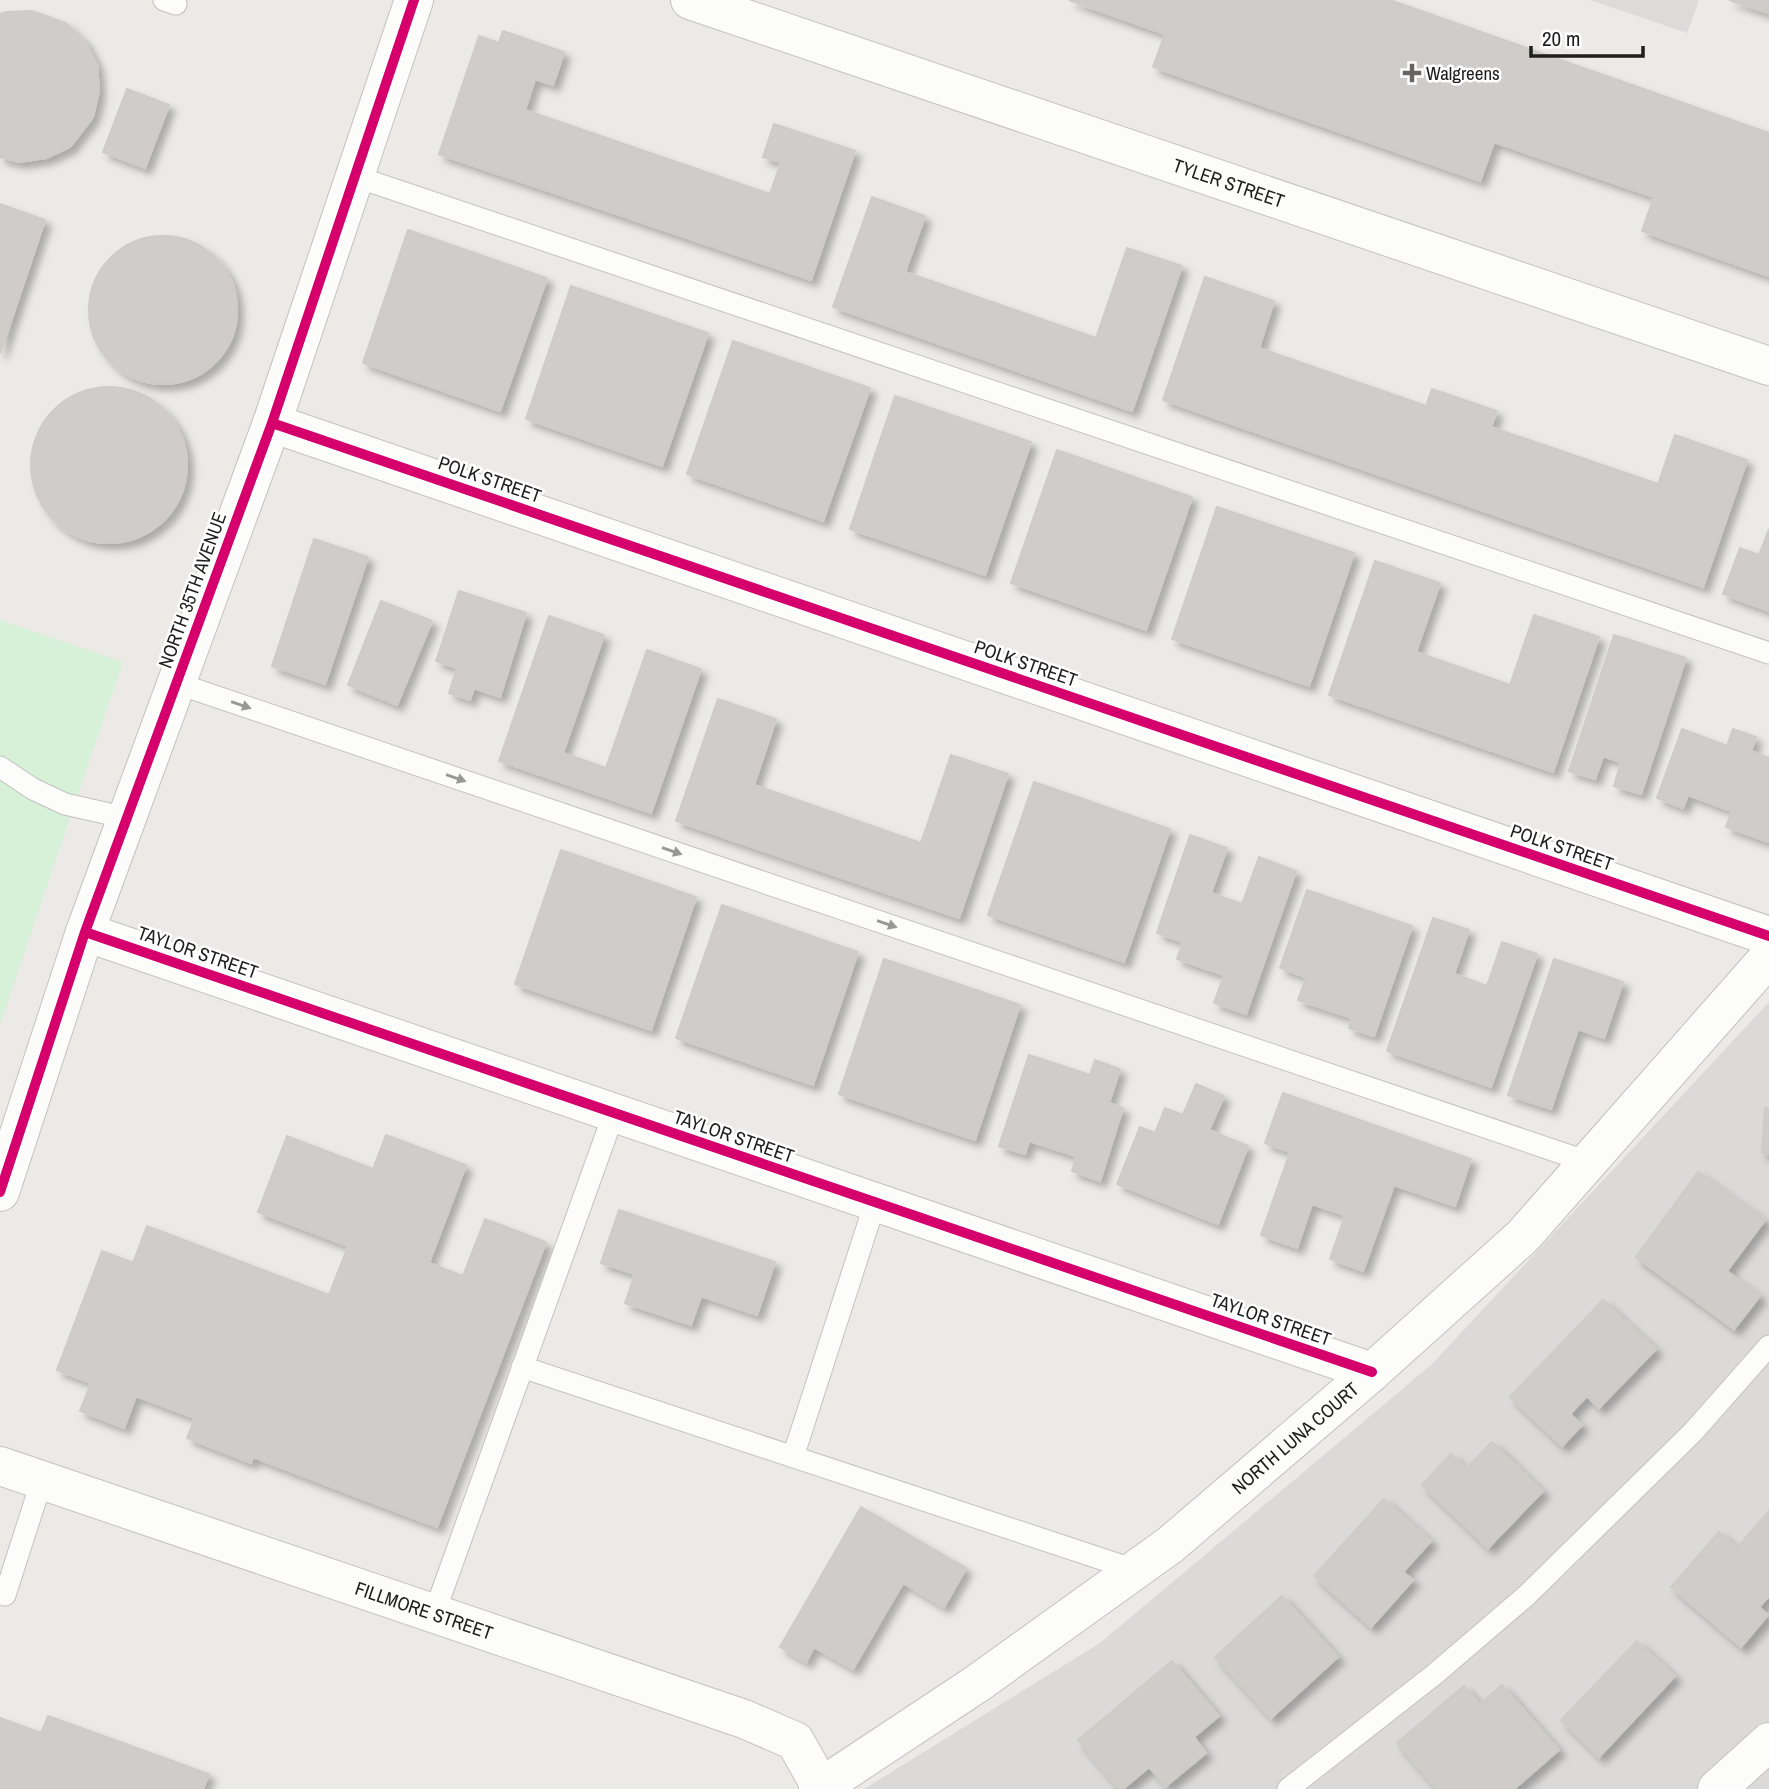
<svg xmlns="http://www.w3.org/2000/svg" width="1769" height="1789" font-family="'Archivo Narrow',sans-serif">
	<defs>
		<filter id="shadow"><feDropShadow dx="6" dy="6" stdDeviation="3.5" flood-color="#0004"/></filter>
	</defs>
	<rect width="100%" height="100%" fill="#eceae7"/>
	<path fill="#dbdad8" d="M1769,1002V1789H864L1100,1643L1432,1364Z"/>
	<path fill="#d7f0d8" d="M0,620L123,662L0,1024Z"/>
	<path fill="#dcdbda" d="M1590,0H1699L1687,33Z"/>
	<path fill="#cfccca" stroke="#cfccc8" stroke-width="2" filter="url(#shadow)" d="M1069,0H1390L1769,133V276L1642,231L1654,197L1494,142L1480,181L1153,67L1165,34Z
		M1729,0H1769V13Z
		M32,11L66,23L85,41L97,65L99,91L93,117L70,147L46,158L19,162L0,157V14L6,12Z
		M503,31L564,52L553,85L535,79L525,110L770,194L781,162L763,157L774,124L855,151L811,280L439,154L479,36L499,43Z
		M127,89L169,105L145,168L103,152Z
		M872,197L925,216L905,272L1096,338L1127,248L1182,266L1132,411L833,307Z
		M0,204L45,220L0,354Z
		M408,230L547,278L500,411L363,363Z
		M89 310a74 74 0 1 1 148 0a74 74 0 1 1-148 0Z
		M1205,277L1274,301L1259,348L1426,406L1432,389L1497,411L1491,427L1658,484L1675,435L1747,460L1703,587L1163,400Z
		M571,286L708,333L662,466L526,419Z
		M733,341L870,388L823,521L687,474Z
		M31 465a78 78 0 1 1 156 0a78 78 0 1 1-156 0Z
		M895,396L1031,442L985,575L850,529Z
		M1057,450L1192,497L1146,630L1011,583Z
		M1217,507L1354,553L1309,686L1172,639Z
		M1769,529V611L1723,594L1740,548L1759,555Z
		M314,539L368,557L325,684L272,666Z
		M1375,561L1440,583L1416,652L1510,685L1534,615L1599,637L1553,772L1329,695Z
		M459,591L526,613L500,697L474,688L470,700L449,693L457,668L436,661Z
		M381,601L432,621L397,705L348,685Z
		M549,616L604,635L563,753L606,768L647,650L701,669L651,813L499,761Z
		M1614,635L1686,658L1641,794L1614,786L1621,762L1603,756L1595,779L1569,771Z
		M718,699L776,719L754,785L921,843L951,755L1008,774L959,918L676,821Z
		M1682,729L1727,746L1733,729L1756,737L1751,751L1769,758V842L1726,827L1732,811L1688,795L1683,808L1657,798Z
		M1034,782L1170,829L1124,962L988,915Z
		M1190,835L1227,848L1211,893L1242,904L1259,857L1296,871L1246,1014L1214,1003L1224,975L1177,959L1183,942L1157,933Z
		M561,850L696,897L651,1030L515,984Z
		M1307,890L1412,926L1374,1036L1349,1028L1352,1018L1298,1000L1306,977L1280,968Z
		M722,905L858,952L813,1085L676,1038Z
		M1433,918L1469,930L1454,974L1487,986L1502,942L1537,954L1491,1087L1387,1051Z
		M884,959L1020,1005L975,1140L839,1094Z
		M1554,959L1623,982L1604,1038L1578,1029L1551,1109L1508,1095Z
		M1029,1055L1090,1075L1095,1060L1120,1069L1109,1103L1123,1108L1100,1181L1072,1171L1076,1156L1029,1141L1025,1154L999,1146Z
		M1196,1084L1224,1096L1209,1130L1248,1146L1218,1224L1117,1184L1140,1127L1155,1133L1165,1108L1183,1115Z
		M1283,1093L1471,1159L1455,1206L1394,1185L1363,1271L1330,1259L1345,1215L1312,1204L1297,1248L1261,1235L1290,1152L1265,1143Z
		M1765,1108L1769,1109V1154L1762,1153Z
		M386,1135L466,1165L429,1263L463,1276L485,1219L546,1242L437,1527L253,1457L251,1463L187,1438L195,1418L136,1396L124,1428L80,1411L91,1383L57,1370L102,1251L133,1263L147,1226L329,1295L348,1246L258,1212L287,1136L373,1169Z
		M1698,1172L1765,1220L1727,1271L1760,1296L1734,1329L1636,1257Z
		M619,1210L775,1262L757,1315L701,1296L691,1325L625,1303L635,1274L601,1263Z
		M1603,1300L1656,1349L1599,1408L1587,1396L1570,1414L1582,1425L1562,1446L1510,1397Z
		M1492,1442L1543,1491L1488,1548L1422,1485L1451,1454L1466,1469Z
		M1384,1499L1431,1541L1403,1572L1413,1580L1371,1627L1314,1576Z
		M861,1507L966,1568L944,1607L903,1583L853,1669L814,1647L806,1662L780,1647Z
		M1769,1511V1596L1759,1607L1768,1615L1741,1647L1671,1587L1719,1532L1737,1548Z
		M1282,1596L1338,1657L1271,1718L1215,1657Z
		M1637,1641L1675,1676L1599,1757L1561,1720Z
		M1172,1661L1219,1716L1194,1737L1206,1753L1166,1786L1149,1767L1123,1789H1119L1078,1740Z
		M1502,1685L1559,1750L1514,1789H1437L1397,1743L1464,1686L1480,1704Z
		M48,1716L209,1774L203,1789H0V1718L41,1733Z"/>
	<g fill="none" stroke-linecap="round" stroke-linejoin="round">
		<g stroke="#c3c2c1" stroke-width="23">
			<path id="service" d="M164,0L176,4
				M354,176L1769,653
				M176,683L1588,1162
				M0,767L33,789L65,804L127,818
				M522,1367L1135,1570
				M793,1457L875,1203
				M5,1595L42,1480
				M434,1614L614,1113
				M1288,1789L1435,1674L1526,1596L1693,1432L1769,1346"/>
		</g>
		<g stroke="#c3c2c1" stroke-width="40">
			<g id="minor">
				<path id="s1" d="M690,0L1769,366"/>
				<path d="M272,423L1769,936"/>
				<path d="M85,932L1372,1372"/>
				<path id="s2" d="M0,1466L744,1719L795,1741L822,1789"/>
				<path id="s3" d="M818,1789L978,1683L1170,1545L1372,1372L1523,1236L1769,957"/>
				<path d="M1717,1789L1769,1742"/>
			</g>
		</g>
		<g stroke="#c3c2c1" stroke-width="40">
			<path id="tertiary" d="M0,1192L85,932L272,423L414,0"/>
		</g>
		<use href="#service" stroke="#fcfcfb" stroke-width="21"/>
		<use href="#minor" stroke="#fcfcfb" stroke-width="38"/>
		<use href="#tertiary" stroke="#fcfcfb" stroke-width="38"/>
		<g stroke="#fff" stroke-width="15">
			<path id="cycleway" d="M272,423L1769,936
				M85,932L1372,1372
				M0,1192L85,932L272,423L414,0"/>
		</g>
		<use href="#cycleway" stroke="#d6006c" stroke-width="10"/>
	</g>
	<defs><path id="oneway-solid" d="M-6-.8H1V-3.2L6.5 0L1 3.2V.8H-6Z" transform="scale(1.75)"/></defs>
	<g fill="#989898">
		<use href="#oneway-solid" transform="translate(241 705) rotate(19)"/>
		<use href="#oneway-solid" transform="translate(456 778) rotate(19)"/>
		<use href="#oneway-solid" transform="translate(672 851) rotate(19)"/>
		<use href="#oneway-solid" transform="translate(887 924) rotate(19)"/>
	</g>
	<path fill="#666564" stroke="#fff" stroke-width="2.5" d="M1408.5 62.5h7v7h7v7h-7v7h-7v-7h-7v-7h7z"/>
	<g text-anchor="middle" stroke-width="5" stroke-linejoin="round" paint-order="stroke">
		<g font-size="19" fill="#1e1e1e" stroke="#fff" text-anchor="start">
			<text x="1426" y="80">Walgreens</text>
		</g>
		<g font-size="19" fill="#1e1e1e" stroke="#fff">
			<text dy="7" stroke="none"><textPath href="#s1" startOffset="569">TYLER STREET</textPath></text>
			<text transform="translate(490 479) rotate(19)" y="7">POLK STREET</text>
			<text transform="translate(192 590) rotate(-70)" y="7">NORTH 35TH AVENUE</text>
			<text transform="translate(1026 663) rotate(19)" y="7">POLK STREET</text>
			<text transform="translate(1562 847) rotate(19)" y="7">POLK STREET</text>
			<text transform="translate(198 952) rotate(19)" y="7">TAYLOR STREET</text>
			<text transform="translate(734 1136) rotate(19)" y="7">TAYLOR STREET</text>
			<text transform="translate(1271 1319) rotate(19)" y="7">TAYLOR STREET</text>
			<text dy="7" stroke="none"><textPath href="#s3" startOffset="593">NORTH LUNA COURT</textPath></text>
			<text dy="7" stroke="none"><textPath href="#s2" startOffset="448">FILLMORE STREET</textPath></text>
		</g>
	</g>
	<path d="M1531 46v10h112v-10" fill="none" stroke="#1e1e1e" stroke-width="3.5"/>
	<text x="1542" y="46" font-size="21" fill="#1e1e1e" stroke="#ffffff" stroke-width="5" paint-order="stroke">20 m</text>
</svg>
